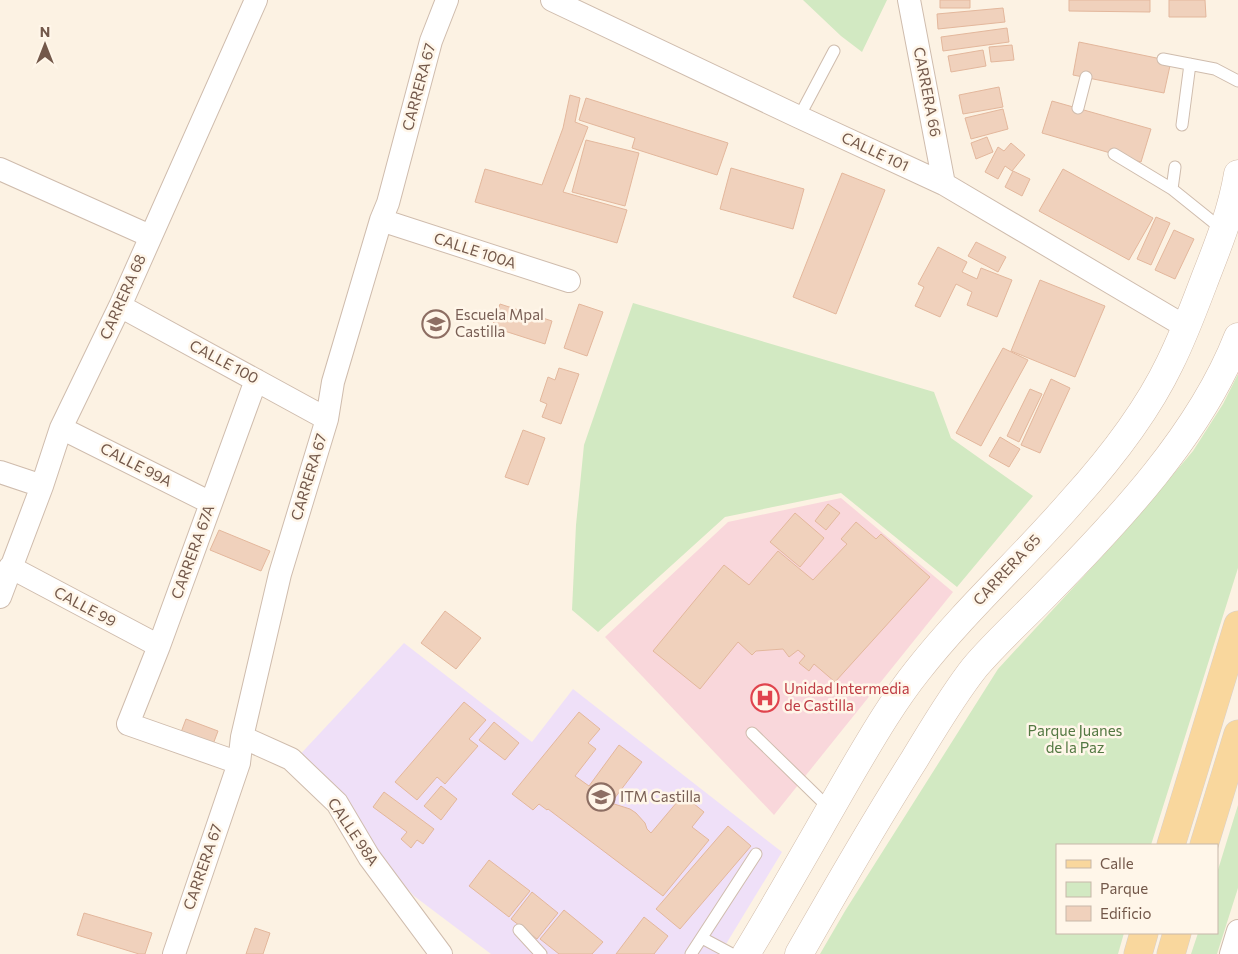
<svg xmlns="http://www.w3.org/2000/svg" width="1238" height="954" font-family="Commissioner,sans-serif">
	<rect width="100%" height="100%" fill="#fcf2e3"/>
	<path fill="#efe0f8" d="M404,643L532,742L573,689L782,852L720,954H491L414,896L294,761Z"/>
	<path fill="#f9d7db" d="M841,498L953,592L774,815L605,637L728,522Z"/>
	<path fill="#d2e9c2" d="M803,0H887L862,52L841,36Z
		M633,303L934,392L951,438L1033,496L957,587L841,493L725,517L598,632L572,610L576,525L584,445Z
		M1238,374V568L1151,845H1057V933H1124L1118,954H820L845,911L998,669L1121,536L1193,451L1223,404Z
		M1238,805V888L1217,954H1191L1198,933H1217V873Z"/>
	<path fill="#f0d1bc" stroke="#e3b79c" d="M940,0H970V8H940Z
		M1069,0H1150V12L1069,11Z
		M1169,0H1205L1206,17H1169Z
		M1003,8L1005,22L938,29L937,14Z
		M1007,28L1009,42L943,51L941,37Z
		M1079,42L1171,61L1164,93L1073,75Z
		M1012,45L1014,60L991,62L989,47Z
		M983,50L986,66L951,72L948,56Z
		M999,87L1003,107L963,114L959,95Z
		M570,95L580,98L575,122L588,127L563,192L627,210L617,243L475,202L485,169L542,185L563,128Z
		M586,98L728,143L717,175L632,148L635,138L579,120Z
		M1052,101L1151,129L1141,162L1042,133Z
		M1003,109L1008,129L971,139L965,118Z
		M987,137L993,152L976,159L971,143Z
		M586,140L639,153L625,206L572,192Z
		M1011,143L1025,155L1012,171L1005,166L998,179L985,172L998,147L1004,151Z
		M731,168L804,189L793,229L720,209Z
		M1063,169L1153,218L1129,260L1039,211Z
		M1013,171L1030,179L1022,196L1005,187Z
		M842,173L885,190L836,314L793,297Z
		M1156,217L1170,223L1151,265L1137,259Z
		M1174,230L1194,239L1175,279L1155,270Z
		M976,242L1006,257L998,272L968,256Z
		M938,247L967,262L962,272L977,279L981,268L1012,280L997,317L967,305L972,292L956,284L940,317L915,306L924,287L918,284Z
		M1040,280L1105,306L1075,377L1011,351Z
		M500,304L552,321L545,344L492,327Z
		M579,304L603,312L587,356L564,348Z
		M1003,348L1028,360L981,446L956,433Z
		M559,368L579,374L561,424L542,417L547,404L540,401L548,377L555,380Z
		M1051,379L1070,388L1040,453L1021,445Z
		M1030,389L1042,394L1019,442L1007,436Z
		M523,430L545,438L528,485L505,477Z
		M1000,437L1020,449L1009,467L989,456Z
		M828,504L840,513L826,530L815,521Z
		M795,513L824,538L800,567L770,542Z
		M856,522L876,539L881,534L930,577L835,682L814,664L809,671L799,663L805,656L798,650L789,657L783,649L756,651L752,655L738,642L700,689L653,651L724,565L749,585L778,551L813,580L847,544L841,539Z
		M219,530L270,551L261,571L210,550Z
		M445,611L481,638L456,669L421,643Z
		M464,702L486,720L469,739L478,746L445,784L437,777L417,800L395,782Z
		M579,712L600,729L588,743L596,749L575,776L589,786L619,745L642,762L611,803L630,809L636,813L645,823L647,829L651,833L683,795L704,812L692,827L709,840L663,896L548,809L547,810L539,804L533,810L512,794Z
		M186,719L218,731L212,747L180,735Z
		M494,722L519,743L505,760L479,740Z
		M441,786L457,799L441,820L424,806Z
		M384,792L434,829L423,844L417,840L411,848L401,839L407,832L373,807Z
		M728,826L751,846L680,929L656,909Z
		M489,860L530,891L509,917L469,886Z
		M532,892L558,913L537,939L511,919Z
		M564,910L603,942L592,954H559L540,939Z
		M84,913L152,933L145,954H139L77,935Z
		M644,917L668,936L654,954H616Z
		M255,928L270,933L263,954H246Z"/>
	<g fill="none" stroke-linecap="round" stroke-linejoin="round">
		<g stroke="#cfbcad" stroke-width="13">
			<path id="lane" d="M1163,59L1215,69L1238,81
				M1078,108L1086,77
				M799,117L834,51
				M1182,125L1190,64
				M1114,154L1172,189L1223,230
				M1172,189L1175,167
				M752,733L830,809
				M519,930L541,954
				M702,938L732,954
				M691,954L756,854"/>
		</g>
		<g stroke="#cfbcad" stroke-width="24">
			<path id="street" d="M552,0L799,117L944,184L1186,327
				M909,0L944,184
				M0,169L150,236
				M381,220L569,281
				M120,306L327,419
				M61,428L211,503
				M0,472L42,486
				M10,567L159,646
				M0,597L42,486L61,428L120,306L256,0
				M242,737L291,759L337,803L369,857L441,954
				M239,763L128,724L159,646L256,380
				M174,954L239,763L242,737L280,574L327,419L333,382L381,220L388,203L431,41L447,0
				M1231,954L1238,931"/>
		</g>
		<g stroke="#d2bcaa" stroke-width="29">
			<path id="secondary" d="M746,954C783,893 818,830 854,768C874,734 894,700 918,670C966,609 1023,558 1073,500C1110,459 1146,413 1170,363C1184,335 1195,305 1206,276C1219,243 1232,210 1238,174
				M799,954C836,889 874,823 914,760C933,729 952,696 975,667C997,641 1023,618 1047,593C1119,520 1200,434 1238,337"/>
		</g>
		<g stroke="#d8d0cc" stroke-width="29">
			<path id="primary" d="M1171,845L1238,625
				M1204,845L1238,734
				M1138,954L1144,933
				M1171,954L1177,933"/>
		</g>
		<use href="#lane" stroke="#fff" stroke-width="11"/>
		<use href="#street" stroke="#fff" stroke-width="22"/>
		<use href="#secondary" stroke="#fff" stroke-width="28"/>
		<use href="#primary" stroke="#f9d79d" stroke-width="28"/>
	</g>
	<defs>
		<g id="school-ring" transform="scale(1.4375)"><circle r="9.5" fill="#fff6e9" stroke="#8d6e63" stroke-width="1.5"/><path d="M0-5L7-2L0 1L-7-2ZM-4 1L0 2.5L4 1V4Q0 6-4 4Z" fill="#8d6e63"/></g>
		<g id="hospital-ring" transform="scale(1.4375)"><circle r="9.5" fill="#fff6e9" stroke="#e0444e" stroke-width="1.5"/><path d="M-5-5h3v3.5h4V-5h3V5h-3V1.5h-4V5h-3Z" fill="#e0444e"/></g>
		<g id="university-ring" transform="scale(1.4375)"><circle r="9.5" fill="#fff6e9" stroke="#8d6e63" stroke-width="1.5"/><path d="M0-5L7-2L0 1L-7-2ZM-4 1L0 2.5L4 1V4Q0 6-4 4Z" fill="#8d6e63"/></g>
	</defs>
	<g fill-rule="evenodd">
		<use href="#school-ring" x="436" y="324"/>
		<use href="#hospital-ring" x="765" y="698"/>
		<use href="#university-ring" x="601" y="797"/>
	</g>
	<g text-anchor="middle" stroke-width="5" stroke-linejoin="round" paint-order="stroke">
		<g font-size="15" fill="#73584a" stroke="#fff6e9">
			<text transform="translate(419 87) rotate(-75)" y="5">CARRERA 67</text>
			<text transform="translate(927 92) rotate(79)" y="5">CARRERA 66</text>
			<text transform="translate(875 152) rotate(25)" y="5">CALLE 101</text>
			<text transform="translate(475 251) rotate(18)" y="5">CALLE 100A</text>
			<text transform="translate(123 297) rotate(-66)" y="5">CARRERA 68</text>
			<text transform="translate(224 362) rotate(28)" y="5">CALLE 100</text>
			<text transform="translate(136 465) rotate(27)" y="5">CALLE 99A</text>
			<text transform="translate(309 477) rotate(-73)" y="5">CARRERA 67</text>
			<text transform="translate(193 552) rotate(-70)" y="5">CARRERA 67A</text>
			<text transform="translate(1007 570) rotate(-47)" y="5">CARRERA 65</text>
			<text transform="translate(85 607) rotate(28)" y="5">CALLE 99</text>
			<text transform="translate(353 832) rotate(56)" y="5">CALLE 98A</text>
			<text transform="translate(203 867) rotate(-71)" y="5">CARRERA 67</text>
		</g>
		<g font-size="15" fill="#785e54" stroke="#fff6e9" text-anchor="start">
			<text x="455" y="320">Escuela Mpal<tspan x="455" dy="17">Castilla</tspan></text>
			<text x="620" y="802">ITM Castilla</text>
		</g>
		<g font-size="15" fill="#be3a42" stroke="#fff6e9" text-anchor="start">
			<text x="784" y="694">Unidad Intermedia<tspan x="784" dy="17">de Castilla</tspan></text>
		</g>
		<g font-size="15" fill="#537842" stroke="#fff6e9">
			<text x="1075" y="736">Parque Juanes<tspan x="1075" dy="17">de la Paz</tspan></text>
		</g>
	</g>
	<rect x="1056" y="844" width="162" height="90" fill="#fff6e9" stroke="#c7b7a9"/>
	<rect x="1066" y="860" width="25" height="8" fill="#f9d79d" stroke="#c7b7a9"/>
	<text x="1100" y="869" font-size="15" fill="#73584a">Calle</text>
	<rect x="1066" y="882" width="25" height="15" fill="#d2e9c2" stroke="#c7b7a9"/>
	<text x="1100" y="894" font-size="15" fill="#73584a">Parque</text>
	<rect x="1066" y="906" width="25" height="15" fill="#f0d1bc" stroke="#c7b7a9"/>
	<text x="1100" y="919" font-size="15" fill="#73584a">Edificio</text>
	<g transform="translate(45 45)" stroke="#fff6e9" stroke-width="4" paint-order="stroke">
	<path d="M0-4L9 19L0 12L-9 19Z" fill="#73584a"/>
	<text y="-8" font-size="14" font-weight="bold" text-anchor="middle" fill="#73584a">N</text>
	</g>
</svg>
